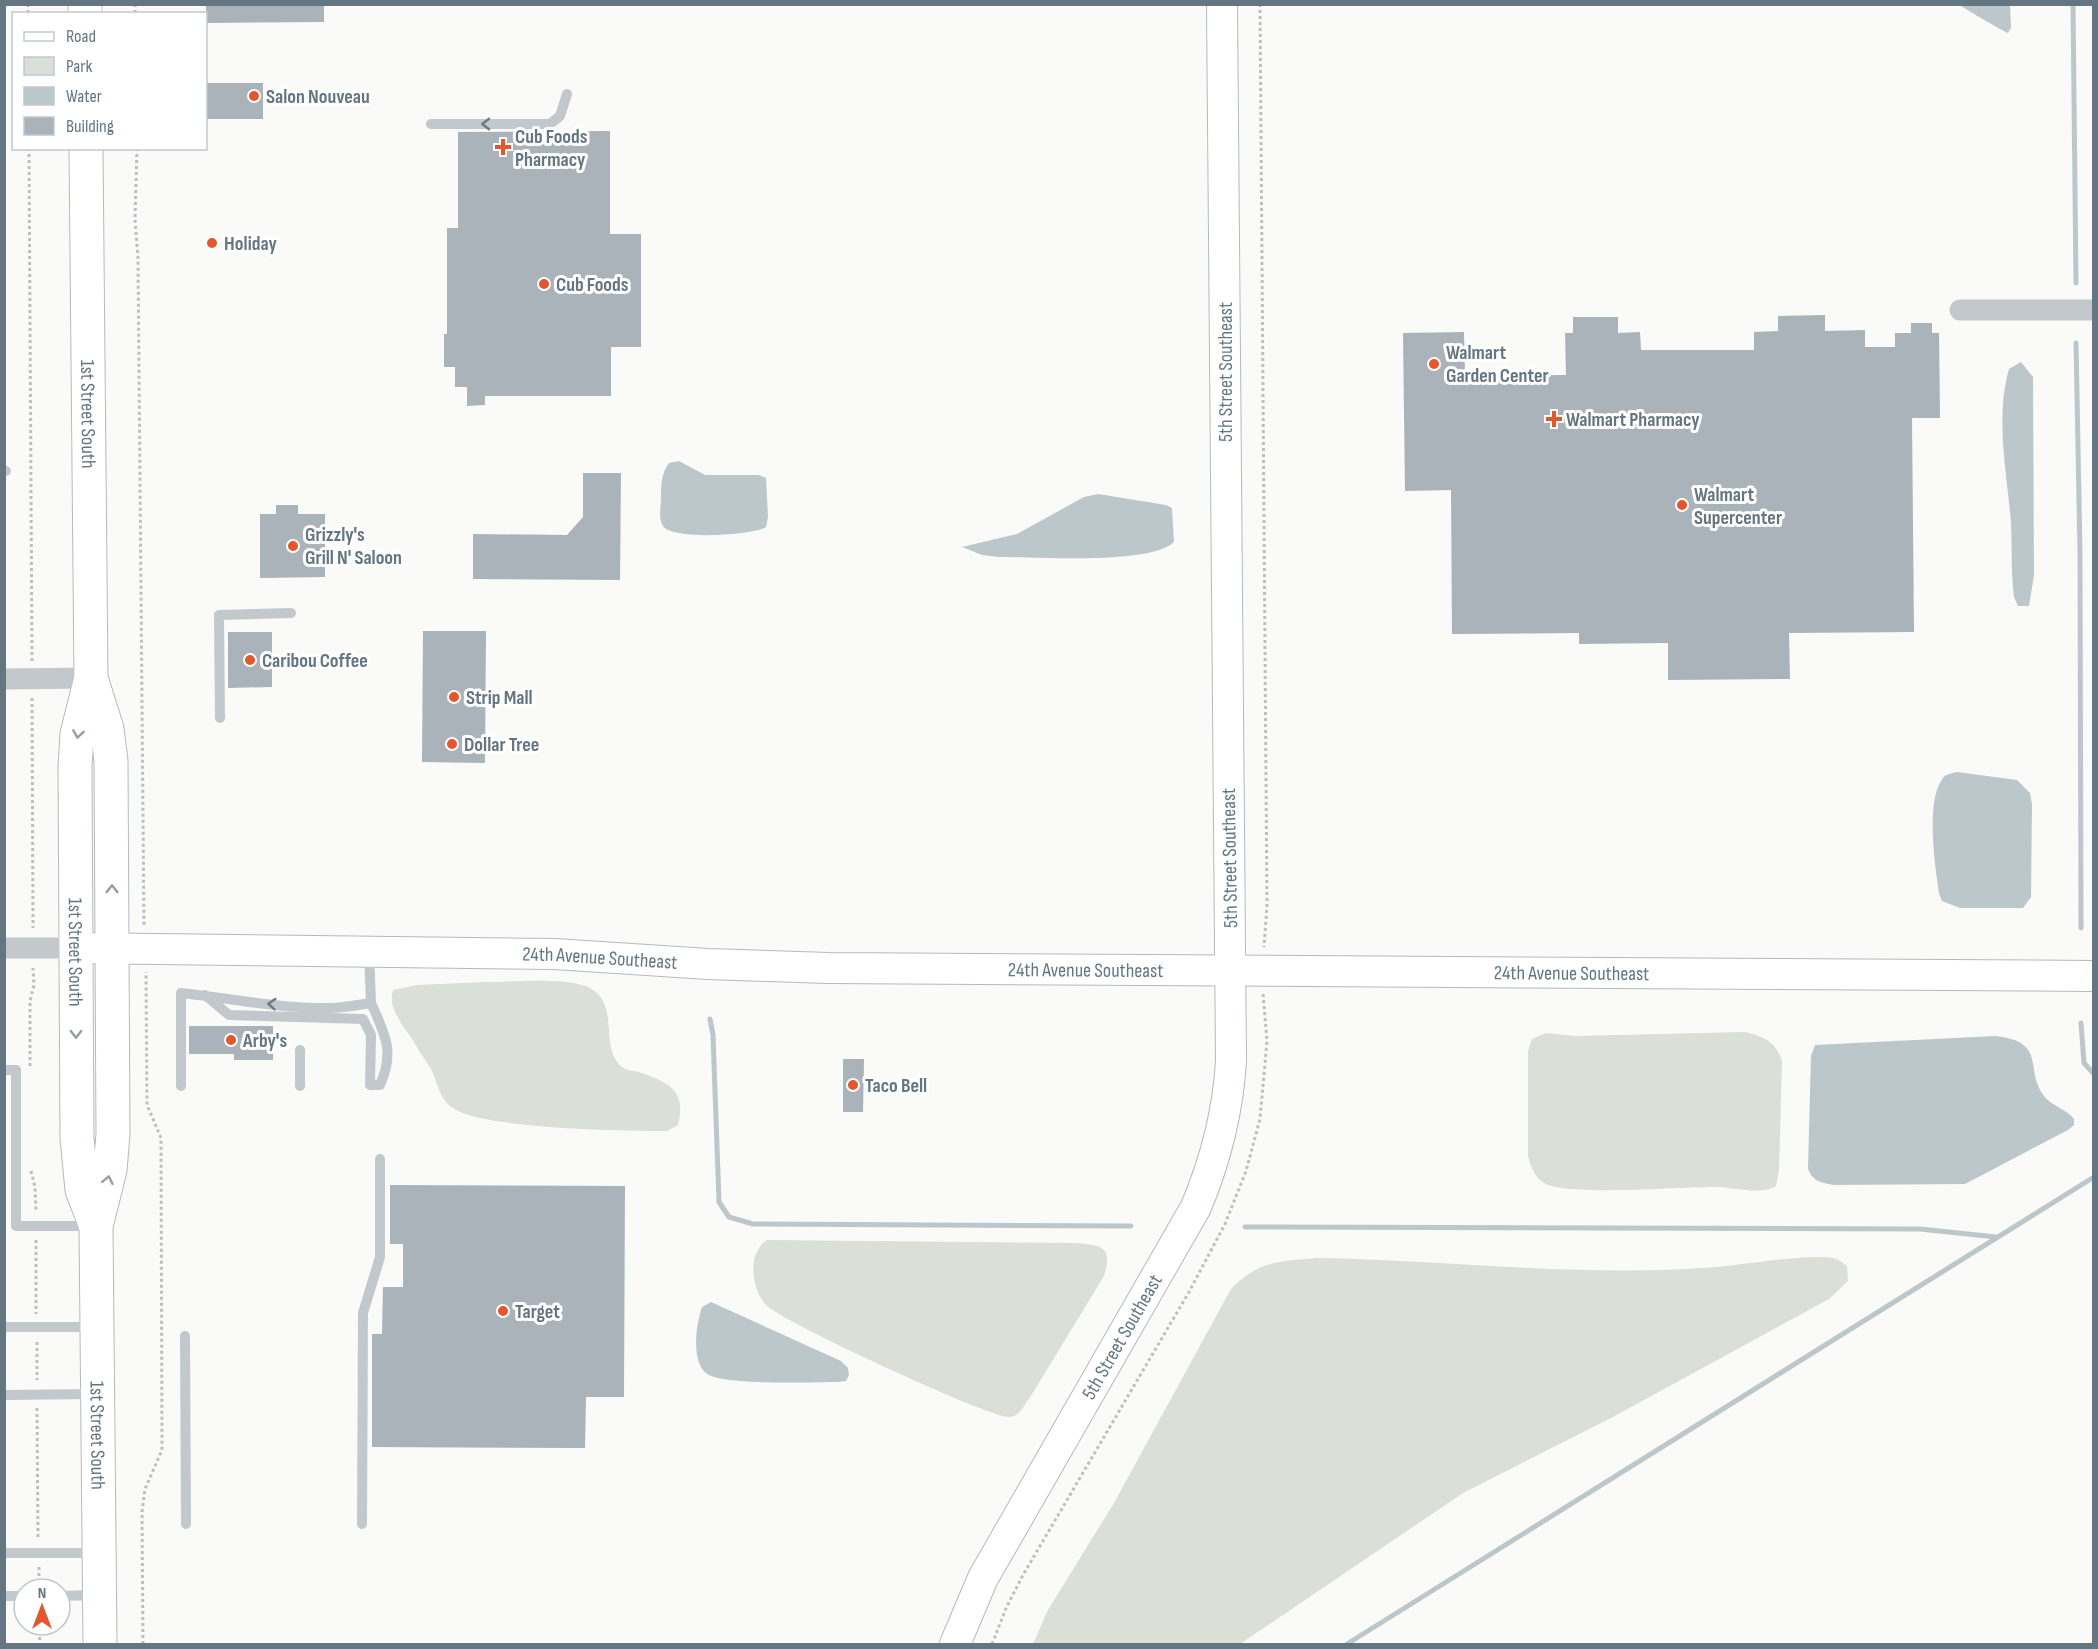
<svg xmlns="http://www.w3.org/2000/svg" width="2098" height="1649" font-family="'Sofia Sans Condensed',sans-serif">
	<rect width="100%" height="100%" fill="#fafaf8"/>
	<path fill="#dadfd7" d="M486,982C512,982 558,978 582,985C624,997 597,1047 622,1067C625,1070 634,1071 639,1072C668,1082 687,1090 678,1125L667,1131C627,1131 482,1129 453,1108C439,1099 438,1083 431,1069C426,1060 419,1052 414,1042C404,1026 387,1009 393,990L417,985Z
		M1745,1032C1765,1037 1775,1041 1782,1061L1779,1171L1776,1186C1761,1195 1736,1188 1718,1187C1684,1186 1566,1197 1544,1183C1534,1176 1531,1167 1528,1156V1051L1532,1039L1546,1033L1575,1036Z
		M767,1240L1078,1243C1105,1246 1112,1248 1104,1276L1029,1399C1023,1406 1020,1416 1010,1417C991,1419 781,1321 766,1305C751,1288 747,1253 767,1240Z
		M1316,1258C1450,1260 1584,1278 1718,1267C1742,1265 1818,1252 1836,1259C1840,1260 1844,1264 1847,1266L1848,1281L1829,1299L1611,1418L1463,1493L1240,1644H1033L1048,1610L1114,1503L1231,1289C1260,1260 1277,1262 1316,1258Z"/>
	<path fill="#bbc7cb" d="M1960,5H2010L2011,28L2008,33C2005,32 1963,8 1960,5Z
		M2021,362L2033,377L2034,575L2029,606H2018L2014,597C2011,572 2012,547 2011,523C2007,473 1995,418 2009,369Z
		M679,461L705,475H759L766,478L768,517L766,527C753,536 671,540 663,526C658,519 661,507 661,498C661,485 661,474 669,463Z
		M1098,494L1166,505L1172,508L1174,542C1151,565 1035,557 999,557L982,555L962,547L1017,534L1084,497Z
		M1957,772L2017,780L2030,793L2032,804L2031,897L2023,908H1960L1942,901L1939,893C1935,866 1926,805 1941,781C1944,774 1950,774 1957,772Z
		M1995,1036C2048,1041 2024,1071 2044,1096C2052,1106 2066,1109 2074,1119V1125L2068,1130L1965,1184L1835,1185C1823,1183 1813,1182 1808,1169L1811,1056L1815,1045Z
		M711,1302L841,1361L848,1368L849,1375L846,1381L838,1382C814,1382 721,1386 706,1373C691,1361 696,1324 702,1307Z"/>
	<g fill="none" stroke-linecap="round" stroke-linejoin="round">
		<path stroke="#bbc7cb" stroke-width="5" d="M2073,4L2076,283
			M2076,343L2080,553L2081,928
			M710,1019L713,1035L719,1202L729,1217L753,1224L1131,1226
			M2081,1023L2084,1063L2094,1074
			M1245,1227L1920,1229L1996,1237
			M1347,1644L2094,1177"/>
	</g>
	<path fill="#aab3b9" d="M206,4H324V22L206,23Z
		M206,83H263V119H206Z
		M610,131V234H641V347H611V396H485V405L467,406V387H455V367H444V334H447V228H458V132Z
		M1825,315V331L1865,330V347H1895V333H1911V323H1932V333H1939L1940,418H1912L1914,632L1789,633L1790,679L1668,680V643L1579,644V633L1452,634L1451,490L1405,491L1403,333L1464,332L1465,376L1566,375L1565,333H1573V317H1618V333L1640,332L1641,350H1754V332L1778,331V316Z
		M583,473H621L620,580L473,579V534L567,535L583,517Z
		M276,505H298V514H325V577L260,578V514H276Z
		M423,631H486L485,763L422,762Z
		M228,632H272V687L228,688Z
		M189,1026H273V1060H234V1054H189Z
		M843,1059H864L863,1112H843Z
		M390,1185L625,1186L624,1397H586L585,1448L372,1447V1334H382L383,1287H403V1244H390Z"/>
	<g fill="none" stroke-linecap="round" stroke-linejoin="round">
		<g stroke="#b3babf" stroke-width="32">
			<g id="secondary">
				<path id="s1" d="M76,948L555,954L708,964L828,968L2094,976"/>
				<path id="s2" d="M955,1644L983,1578L1196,1207C1216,1159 1228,1113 1231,1061L1222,4"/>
			</g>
		</g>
		<g stroke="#b5babe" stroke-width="35">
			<g id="primary">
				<path d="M85,4V14"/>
				<path id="s3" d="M86,148L91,678L77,734L75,767L77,1138L82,1190L96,1226"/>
				<path id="s4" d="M91,678L107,729L111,761L113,1134L110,1170L96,1226L100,1644"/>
			</g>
		</g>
		<path stroke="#bbbfc2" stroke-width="3" stroke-dasharray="3 3" stroke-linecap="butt" d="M28,4V14
			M135,4V14
			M1260,4L1267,906L1264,947
			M29,148L32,661
			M137,148L135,219L138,258L144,927
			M32,698L33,928
			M30,1066V1001L34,985L33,968
			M31,1171L35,1187L36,1212
			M36,1240V1314
			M37,1342V1380
			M37,1408L38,1539
			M39,1567V1589
			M39,1625L40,1644
			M143,1644L142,1512L145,1489L162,1450V1437L161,1138L147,1105L146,972
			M992,1644L1007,1606L1023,1575L1189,1292L1225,1224L1246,1171L1260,1119L1267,1041L1263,993"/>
		<path stroke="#c3c8cc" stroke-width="10" d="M431,124H550L560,116L567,94
			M4,471H6
			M220,718L219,615L291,613
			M369,952L371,1003
			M300,1050V1086
			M4,1070H16V1226H92
			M181,1086V993C230,998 280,1009 330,1008C343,1008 358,1005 371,1003C385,1034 395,1052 380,1085H370L371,1035L363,1019L229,1015L205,995
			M4,1327H94
			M185,1336L186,1524
			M4,1395L94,1394
			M362,1524L363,1313L380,1257V1159
			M4,1553H95
			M4,1596H24
			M60,1596L96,1595"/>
		<path stroke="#c3c8cc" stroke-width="21" d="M1960,310H2094
			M4,679L91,678
			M4,948H76"/>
		<use href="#secondary" stroke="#fff" stroke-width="30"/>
		<use href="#primary" stroke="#fff" stroke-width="33"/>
	</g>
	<defs><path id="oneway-chevron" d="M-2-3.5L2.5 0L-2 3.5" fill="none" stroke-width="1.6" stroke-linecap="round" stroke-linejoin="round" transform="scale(1.5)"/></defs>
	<g stroke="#6a7a87">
		<use href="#oneway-chevron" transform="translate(486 124) rotate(-180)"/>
		<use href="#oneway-chevron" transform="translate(272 1004) rotate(-176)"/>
	</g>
	<g stroke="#939fa8">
		<use href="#oneway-chevron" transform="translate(78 734) rotate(99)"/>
		<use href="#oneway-chevron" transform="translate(112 889) rotate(-90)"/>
		<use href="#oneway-chevron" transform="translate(76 1034) rotate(90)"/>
		<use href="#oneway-chevron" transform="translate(108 1180) rotate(-79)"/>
	</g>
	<g fill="#e4572e" stroke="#fff" stroke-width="2">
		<circle cx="254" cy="96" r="6"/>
		<path d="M500 138h6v6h6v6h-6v6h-6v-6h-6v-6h6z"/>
		<circle cx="212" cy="243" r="6"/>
		<circle cx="544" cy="284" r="6"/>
		<circle cx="1434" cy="364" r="6"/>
		<path d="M1551 410h6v6h6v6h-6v6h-6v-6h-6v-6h6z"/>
		<circle cx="1682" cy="505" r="6"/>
		<circle cx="293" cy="546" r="6"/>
		<circle cx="250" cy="660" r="6"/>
		<circle cx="454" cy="697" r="6"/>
		<circle cx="452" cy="744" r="6"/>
		<circle cx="231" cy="1040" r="6"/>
		<circle cx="853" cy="1085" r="6"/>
		<circle cx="503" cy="1311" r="6"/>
	</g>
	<g text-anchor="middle" stroke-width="6" stroke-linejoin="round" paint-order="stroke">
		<g font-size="20" font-weight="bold" fill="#657683" stroke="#fff" text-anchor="start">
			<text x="266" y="103">Salon Nouveau</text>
			<text x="515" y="143">Cub Foods<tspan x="515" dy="23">Pharmacy</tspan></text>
			<text x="224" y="250">Holiday</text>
			<text x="556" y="291">Cub Foods</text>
			<text x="1446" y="359">Walmart<tspan x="1446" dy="23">Garden Center</tspan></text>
			<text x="1566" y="426">Walmart Pharmacy</text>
			<text x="1694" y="501">Walmart<tspan x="1694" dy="23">Supercenter</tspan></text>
			<text x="305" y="541">Grizzly's<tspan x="305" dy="23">Grill N' Saloon</tspan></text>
			<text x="262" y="667">Caribou Coffee</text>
			<text x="466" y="704">Strip Mall</text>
			<text x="464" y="751">Dollar Tree</text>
			<text x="243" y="1047">Arby's</text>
			<text x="865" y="1092">Taco Bell</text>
			<text x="515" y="1318">Target</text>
		</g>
		<g font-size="20" fill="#657683" stroke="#fff">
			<text transform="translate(1225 372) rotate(-90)" y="7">5th Street Southeast</text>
			<text dy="7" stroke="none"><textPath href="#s3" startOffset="266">1st Street South</textPath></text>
			<text transform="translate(1229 858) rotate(-91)" y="7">5th Street Southeast</text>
			<text dy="7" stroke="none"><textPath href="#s3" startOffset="806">1st Street South</textPath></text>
			<text dy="7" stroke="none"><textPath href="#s1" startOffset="524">24th Avenue Southeast</textPath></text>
			<text dy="7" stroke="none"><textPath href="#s1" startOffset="1010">24th Avenue Southeast</textPath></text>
			<text dy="7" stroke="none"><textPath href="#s1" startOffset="1496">24th Avenue Southeast</textPath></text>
			<text dy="7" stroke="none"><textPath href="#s2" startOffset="350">5th Street Southeast</textPath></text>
			<text dy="7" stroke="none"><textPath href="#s4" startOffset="762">1st Street South</textPath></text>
		</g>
	</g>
	<rect width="2098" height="1649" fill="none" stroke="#657683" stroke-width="12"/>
	<rect x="12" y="12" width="195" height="138" fill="#ffffff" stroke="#c1c8cd" stroke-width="1.5"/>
	<rect x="24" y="32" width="30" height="9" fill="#ffffff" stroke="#c1c8cd" stroke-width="1.5"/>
	<text x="66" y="42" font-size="18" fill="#657683">Road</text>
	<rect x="24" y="57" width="30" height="18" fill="#dadfd7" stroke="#c1c8cd" stroke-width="1.5"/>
	<text x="66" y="72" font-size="18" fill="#657683">Park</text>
	<rect x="24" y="87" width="30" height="18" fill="#bbc7cb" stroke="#c1c8cd" stroke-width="1.5"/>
	<text x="66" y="102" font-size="18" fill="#657683">Water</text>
	<rect x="24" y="117" width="30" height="18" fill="#aab3b9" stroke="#c1c8cd" stroke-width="1.5"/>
	<text x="66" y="132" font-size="18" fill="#657683">Building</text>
	<g transform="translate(42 1607)"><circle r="28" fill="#ffffff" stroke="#c1c8cd" stroke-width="1.5"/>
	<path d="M0-4.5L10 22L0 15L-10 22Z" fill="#e4572e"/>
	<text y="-9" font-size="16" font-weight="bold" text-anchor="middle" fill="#657683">N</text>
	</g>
</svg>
